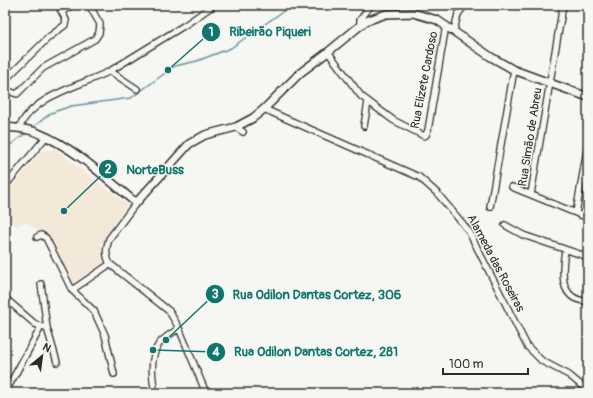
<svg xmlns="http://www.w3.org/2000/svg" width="593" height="398" font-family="Pangolin,sans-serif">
	<rect width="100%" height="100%" fill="#f6f6f2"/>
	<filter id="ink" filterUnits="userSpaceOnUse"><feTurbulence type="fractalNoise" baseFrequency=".025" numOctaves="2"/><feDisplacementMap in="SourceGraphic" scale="8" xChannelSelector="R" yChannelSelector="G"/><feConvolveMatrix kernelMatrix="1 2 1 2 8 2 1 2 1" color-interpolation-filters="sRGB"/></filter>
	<g filter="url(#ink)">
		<path fill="#f4e8d9" d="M55,149L128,205L101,245L104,262L72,284L52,240L28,223H21L18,227L5,217V195L42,151Z"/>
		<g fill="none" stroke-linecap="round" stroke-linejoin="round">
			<path stroke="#66939f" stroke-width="1.5" d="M32,128L51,113L71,106L131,98L175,66L197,61L231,48L292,5
				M5,149L26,133"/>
			<g stroke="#2b2b2b" stroke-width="8">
				<path id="minor" d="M62,12L72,5
					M360,25V20L371,5
					M454,30L458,14L465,5
					M328,52L361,96L393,120L424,136L426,135L428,130L446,25
					M110,71L137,89
					M5,80L49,37L65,25L66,20L58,5
					M5,90L17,94L43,68L95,39L99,33L100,24L89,5
					M264,109L419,177L437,193L468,230L527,346L542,361L569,375L588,391
					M364,126L368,102
					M236,127L243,132
					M19,128C33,95 81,86 110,71L185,25L214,5
					M5,186L46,137
					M512,187L588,218
					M531,194L563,5
					M136,203L109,239C106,248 105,255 110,264L169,311L179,328L206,393
					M490,207L514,70
					M576,213L588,144
					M505,225L523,235L588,257
					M37,237L41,235L46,238L72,290L94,311L105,335L114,374
					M565,250C562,270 558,301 588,301
					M41,284L47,328L57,362
					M72,290L110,264
					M5,298L35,324L45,328
					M5,393L41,327
					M155,393C152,378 150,356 159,344C164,337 173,333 179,328"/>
			</g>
			<g stroke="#2b2b2b" stroke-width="10">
				<path id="major" d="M5,127C16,128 28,128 38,133C75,148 106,178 136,203L189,144L205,135L236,127L253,118L264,109L300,73L328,52L356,29L366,21L386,14L413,13L437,20L491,57L514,70L588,97"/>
			</g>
			<use href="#minor" stroke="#f6f6f2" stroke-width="5.5"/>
			<use href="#major" stroke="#f6f6f2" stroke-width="7"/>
		</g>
	</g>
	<g text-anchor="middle" stroke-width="3" stroke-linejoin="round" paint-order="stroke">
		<g font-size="12" fill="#2b2b2b" stroke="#f6f6f2">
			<text transform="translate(424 80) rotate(-79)" y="4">Rua Elizete Cardoso</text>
			<text transform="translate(530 137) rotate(-81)" y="4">Rua Simão de Abreu</text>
			<text transform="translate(496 263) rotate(62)" y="4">Alameda das Roseiras</text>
		</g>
	</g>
	<path fill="none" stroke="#0f766e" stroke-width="1.5" d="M168 70L211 32M64 211L108 169M166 340L215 294M153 350L216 352"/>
	<g fill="#0f766e" stroke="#f6f6f2" stroke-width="1.5">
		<circle cx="168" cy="70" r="4"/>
		<circle cx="64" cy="211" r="4"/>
		<circle cx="166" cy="340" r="4"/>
		<circle cx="153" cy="350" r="4"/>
		<circle cx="211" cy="32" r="10"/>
		<circle cx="108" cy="169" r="10"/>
		<circle cx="215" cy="294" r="10"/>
		<circle cx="216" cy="352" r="10"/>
	</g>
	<g font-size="12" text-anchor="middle" font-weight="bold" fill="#fff">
		<text x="211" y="36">1</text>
		<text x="108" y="173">2</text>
		<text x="215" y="298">3</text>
		<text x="216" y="356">4</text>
	</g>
	<g font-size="13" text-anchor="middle" font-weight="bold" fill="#0f766e" stroke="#f6f6f2" stroke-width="3" stroke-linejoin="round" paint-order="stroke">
		<text x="270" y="36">Ribeirão Piqueri</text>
		<text x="155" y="174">NorteBuss</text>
		<text x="317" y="299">Rua Odilon Dantas Cortez, 306</text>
		<text x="316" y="356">Rua Odilon Dantas Cortez, 281</text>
	</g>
	<rect width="593" height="398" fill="none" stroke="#f6f6f2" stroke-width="20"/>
	<rect x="10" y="10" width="573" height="378" fill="none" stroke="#2b2b2b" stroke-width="1.5" filter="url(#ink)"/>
	<g transform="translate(42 356) rotate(29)" stroke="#f6f6f2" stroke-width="3" paint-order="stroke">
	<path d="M0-3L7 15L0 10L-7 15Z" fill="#2b2b2b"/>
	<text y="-6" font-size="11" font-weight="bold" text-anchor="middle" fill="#2b2b2b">N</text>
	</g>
	<path d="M443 368v6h85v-6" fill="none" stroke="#2b2b2b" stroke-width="2"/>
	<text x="449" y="368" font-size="12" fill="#2b2b2b" stroke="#f6f6f2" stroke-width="3" paint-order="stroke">100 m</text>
</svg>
